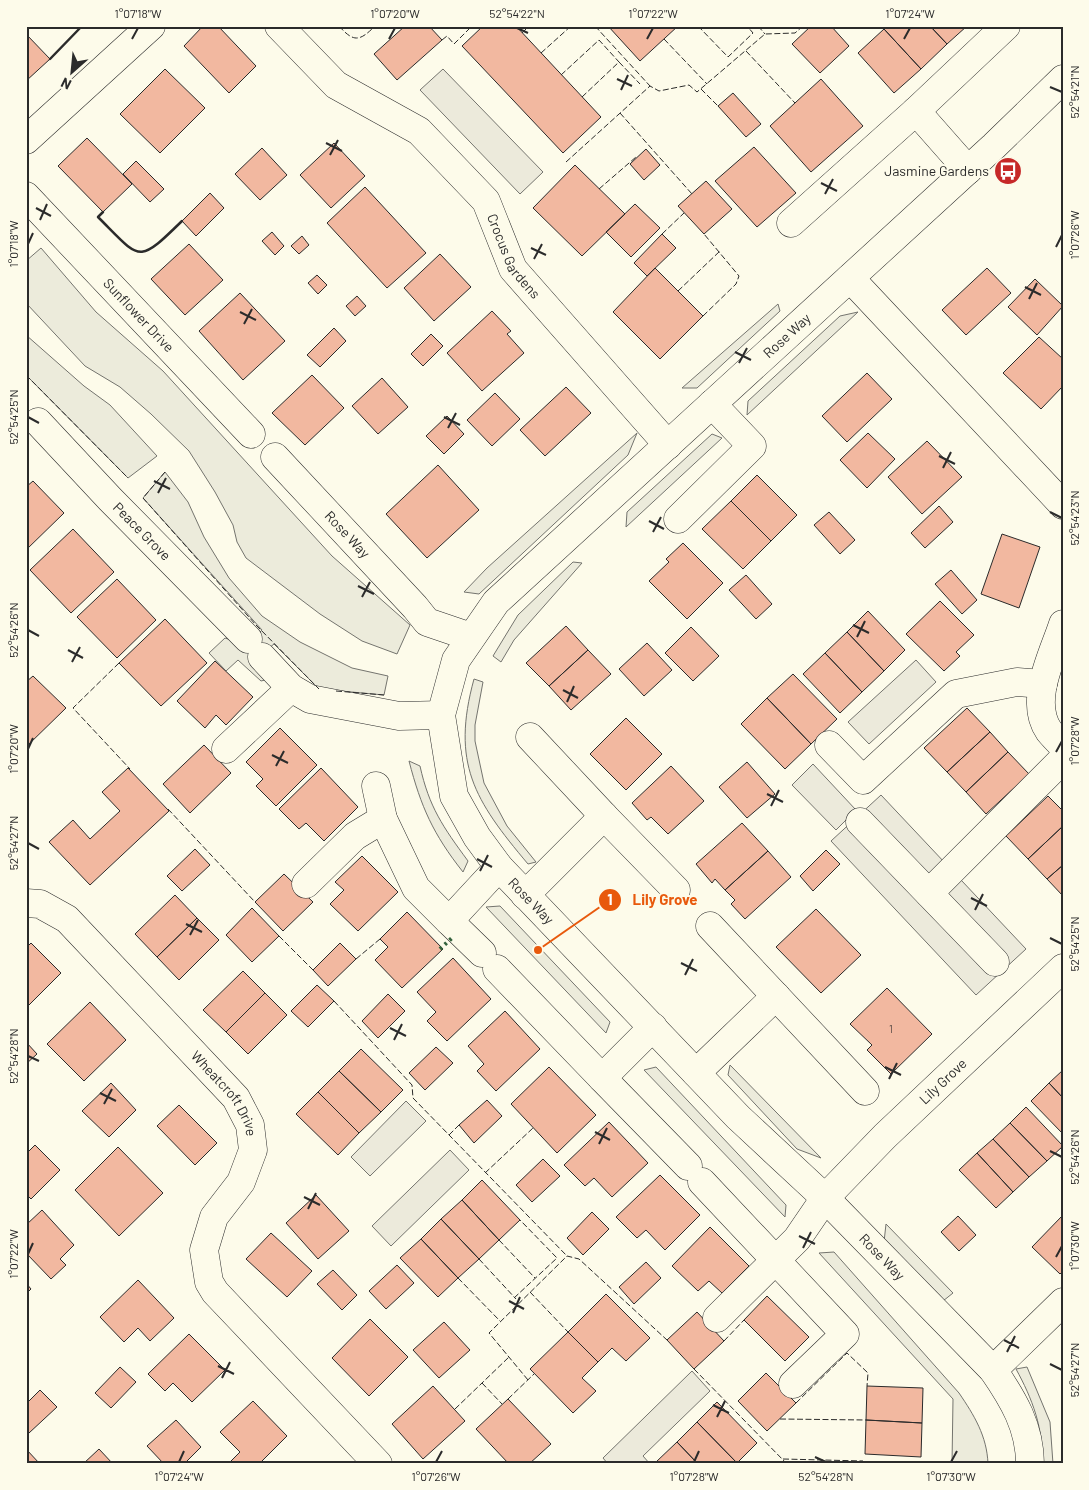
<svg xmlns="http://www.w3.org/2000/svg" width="1089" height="1490" font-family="Barlow,sans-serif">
	<rect width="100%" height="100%" fill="#fdfbea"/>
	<path fill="#ecebdb" stroke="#74746e" d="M41,248L96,312L163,371L332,556L410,625L397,654L362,641L320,614L246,558L237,542L233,525L215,492L189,451L151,414L120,387L85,366L26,303V261Z
		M778,304L780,311L697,388H682Z
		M858,312L747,415L748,401L840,316Z
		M26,335L84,386L110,405L157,456L128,478L26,375Z
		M637,433L628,455L479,594L464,592L487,568Z
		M712,434L722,438L626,527L627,512Z
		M165,472L188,502L204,537L229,578L262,616L300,642L352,668L388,676L384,695L319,689L274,644L254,660L265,680L261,681L238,660L226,671L209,653L225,638L234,641L243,649L262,630L143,498Z
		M573,562L582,563L514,640L501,662L493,656L518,615Z
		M474,679L483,682L475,725V741L484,783L507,826L536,862L528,864C474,800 451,763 474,679Z
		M409,761L420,766C429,807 443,827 468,861L463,872C433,834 421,807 409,761Z
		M500,906L610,1022L606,1033L486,907Z
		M730,1065L821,1158L797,1149L728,1075Z
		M656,1067L786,1205L785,1217L644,1070Z
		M886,1224L953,1293L943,1301L884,1242Z
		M834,1252L959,1393C974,1415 987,1436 988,1464H952L953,1399L819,1253Z
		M1027,1367L1050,1422L1053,1464H1042C1044,1429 1032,1398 1016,1369Z"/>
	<path fill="#eceadb" stroke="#74746e" d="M443,69L543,172L520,194L420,90Z
		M916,660L936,682L869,744L848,722Z
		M813,764L856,810L836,830L792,785Z
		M881,795L1026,949L976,995L831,841Z
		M406,1101L426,1121L370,1176L351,1157Z
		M450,1150L469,1170L391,1246L372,1226Z
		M692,1371L710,1391L643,1456L650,1464H608L603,1458Z"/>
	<path fill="#f2b8a0" stroke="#2b2b2b" d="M203,26H218L256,66L229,93L184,46Z
		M405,26H429L442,40L397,80L374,54Z
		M483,26H516L601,117L563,153L462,46Z
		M608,26H678L640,61Z
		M811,26H831L849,46L820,73L792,44Z
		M888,26H930L947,44L921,69L884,29Z
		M930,26H967L947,44Z
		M884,29L921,69L894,93L858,53Z
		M26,34L50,59L26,81Z
		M165,69L205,108L160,153L120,114Z
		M821,79L863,126L811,172L770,126Z
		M733,93L761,124L746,137L718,106Z
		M87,138L132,184L103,212L58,166Z
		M334,143L365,176L331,208L300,175Z
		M754,147L796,193L757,227L715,181Z
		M262,148L287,175L260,200L235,174Z
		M646,149L660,165L644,180L630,164Z
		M136,161L164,189L150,202L123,174Z
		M575,165L625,214L582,256L533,208Z
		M706,181L732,209L704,234L678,206Z
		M365,187L426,253L387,288L327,223Z
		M210,193L224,208L196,236L182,221Z
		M635,204L660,228L631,257L606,232Z
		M272,232L284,246L275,255L262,241Z
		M662,234L676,248L647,276L634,263Z
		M302,236L309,245L299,254L291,246Z
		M189,244L223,280L185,315L151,279Z
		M440,254L471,287L434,321L404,288Z
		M655,268L703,316L660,359L613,312Z
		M987,268L1011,293L966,335L942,310Z
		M317,275L327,285L318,294L308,283Z
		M1035,279L1063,306L1037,335L1008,307Z
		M240,293L285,341L243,380L199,331Z
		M357,296L366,306L355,316L346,306Z
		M492,311L511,331L507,334L524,353L482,391L447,353Z
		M334,328L346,341L320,367L307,355Z
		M431,334L443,346L423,366L411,354Z
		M1039,337L1063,359V386L1041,409L1003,373Z
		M867,373L892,399L847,442L822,416Z
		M312,375L344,408L305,445L272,413Z
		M382,378L408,407L378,434L352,406Z
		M566,387L591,413L545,456L520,430Z
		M495,393L520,419L492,446L467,420Z
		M447,416L464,434L444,454L426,436Z
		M868,433L895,459L867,488L840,460Z
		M927,441L962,477L922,514L888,477Z
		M438,465L479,510L427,558L386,514Z
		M757,475L797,515L771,541L731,501Z
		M33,481L64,513L26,550V487Z
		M731,501L771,541L743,569L702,529Z
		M939,506L953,522L925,548L911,533Z
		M829,512L855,540L840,554L814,525Z
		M73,529L114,572L71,613L30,570Z
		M1002,534L1040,547L1019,608L981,594Z
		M683,543L723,583L687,619L649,581L669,562L666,559Z
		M951,570L977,600L962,614L935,584Z
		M746,575L772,604L756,619L729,590Z
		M117,579L156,620L117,658L77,617Z
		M940,601L974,635L956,652L960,656L944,671L906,634Z
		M868,611L905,650L884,671L847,632Z
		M165,619L207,663L161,706L119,663Z
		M566,626L588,650L549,686L526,663Z
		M691,627L719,656L693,681L665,653Z
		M847,632L884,671L862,692L825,653Z
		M647,643L672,670L644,696L619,669Z
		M588,650L611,674L571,710L549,686Z
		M825,653L862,692L840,713L803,674Z
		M215,661L253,697L226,725L216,715L205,728L177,701Z
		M793,674L837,719L811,744L767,698Z
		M33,676L66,708L26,747V682Z
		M767,698L811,744L785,769L741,724Z
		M967,708L990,732L947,772L924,748Z
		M626,718L662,754L626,790L590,754Z
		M280,728L317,765L276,806L256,786L263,779L246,762Z
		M990,732L1008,752L966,792L947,772Z
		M204,745L231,773L190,813L163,784Z
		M1008,752L1029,774L986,814L966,792Z
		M747,762L775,794L747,818L719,787Z
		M671,766L704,801L668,834L651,817L647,820L632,803Z
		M128,768L169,811L90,885L49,842L73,820L90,839L120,811L102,792Z
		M321,768L358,807L324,841L306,823L299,829L279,809Z
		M1048,796L1063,811V826L1028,859L1006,836Z
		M742,823L768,851L725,890L715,879L712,883L696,864Z
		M1063,826V865L1047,879L1028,859Z
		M195,849L210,865L182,891L167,876Z
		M826,850L840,864L813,891L800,876Z
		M768,851L791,877L745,919L731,904L735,900L725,890Z
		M362,856L398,892L358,931L330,904L344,890L335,882Z
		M1063,865V896L1047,879Z
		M284,874L313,902L283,931L255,902Z
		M175,895L197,918L157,957L135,934Z
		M252,908L279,936L252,962L226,935Z
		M816,909L861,955L821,993L776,947Z
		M407,912L443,949L402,988L375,960L388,947L380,939Z
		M197,918L219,940L179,980L157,957Z
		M31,943L61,973L26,1008V948Z
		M340,943L356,959L328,986L313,970Z
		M453,958L491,999L447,1041L427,1021L436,1012L417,992Z
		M243,971L265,993L226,1032L203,1010Z
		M317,985L334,1001L308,1027L291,1011Z
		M887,988L932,1034L891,1074L867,1050L872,1045L850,1024Z
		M265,993L287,1015L248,1054L226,1032Z
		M388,994L405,1011L378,1038L362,1021Z
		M90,1002L126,1040L84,1081L47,1044Z
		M505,1011L540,1049L496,1091L477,1071L484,1064L468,1046Z
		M26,1042L37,1054L26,1064Z
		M436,1047L453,1063L425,1090L409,1073Z
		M361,1049L403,1090L381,1112L339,1071Z
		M549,1067L596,1115L557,1153L511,1104Z
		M1063,1070V1098L1049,1083Z
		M339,1071L381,1112L359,1133L318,1092Z
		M111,1083L136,1110L109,1137L82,1111Z
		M1049,1083L1063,1098V1134L1031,1101Z
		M318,1092L359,1133L338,1155L296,1114Z
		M487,1100L502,1116L474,1143L459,1125Z
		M179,1105L217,1143L195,1165L157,1126Z
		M1026,1107L1063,1146L1047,1161L1010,1123Z
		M609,1122L648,1163L612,1197L594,1178L585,1186L564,1165Z
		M1010,1123L1047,1161L1029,1177L993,1139Z
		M993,1139L1029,1177L1013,1192L977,1153Z
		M35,1145L60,1170L31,1199L26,1194V1154Z
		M118,1147L163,1193L119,1236L75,1190Z
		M977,1153L1013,1192L996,1208L959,1170Z
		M543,1159L560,1176L532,1202L516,1185Z
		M660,1175L700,1215L665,1250L646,1230L637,1238L616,1217Z
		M482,1180L520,1220L499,1240L462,1200Z
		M316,1195L349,1231L318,1259L286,1223Z
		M462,1200L499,1240L479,1259L441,1219Z
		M42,1210L74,1245L60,1259L66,1265L51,1279L26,1253V1225Z
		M592,1212L609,1229L583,1255L567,1238Z
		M1063,1215V1271L1060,1274L1032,1247Z
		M958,1216L976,1235L959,1251L941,1232Z
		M441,1219L479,1259L458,1278L421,1239Z
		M710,1227L749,1266L722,1293L709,1281L698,1291L672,1266Z
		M271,1233L312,1271L287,1297L246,1259Z
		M421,1239L458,1278L438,1297L400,1258Z
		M646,1262L661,1278L634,1304L619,1287Z
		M397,1265L414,1283L386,1309L369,1291Z
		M333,1270L357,1295L342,1310L317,1284Z
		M138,1280L174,1318L150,1341L138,1328L124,1342L100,1317Z
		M26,1283L31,1289L26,1294Z
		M606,1294L650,1338L626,1361L612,1348L598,1362L568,1332Z
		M767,1296L809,1337L785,1361L744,1320Z
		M697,1312L724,1341L694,1369L667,1340Z
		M370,1319L408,1357L369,1396L332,1358Z
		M444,1322L470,1350L439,1378L413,1350Z
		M568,1332L598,1362L582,1378L596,1391L573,1413L530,1369Z
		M189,1334L225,1370L192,1402L173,1383L165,1391L148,1374Z
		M120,1367L136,1382L111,1408L95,1393Z
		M766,1373L796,1403L767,1431L738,1401Z
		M433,1386L465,1421L423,1459L392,1424Z
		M867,1386L923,1388L922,1423L866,1420Z
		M40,1390L57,1407L29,1433L26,1430V1404Z
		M508,1399L551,1444L529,1464H509L476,1429Z
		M253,1401L287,1436L259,1464H232L230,1462L240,1452L220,1432Z
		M717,1402L757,1443L737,1463L697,1422Z
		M176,1420L201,1447L184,1464H164L147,1446Z
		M866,1420L922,1423L921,1457L865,1454Z
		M697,1422L737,1463L736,1464H698L677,1442Z
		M677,1442L698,1464L656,1462Z
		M26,1449L40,1464H26Z
		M99,1449L113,1464H83Z"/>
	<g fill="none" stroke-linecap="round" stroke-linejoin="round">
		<g stroke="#2b2b2b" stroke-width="29">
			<g id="minor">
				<path id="s1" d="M279,26L336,85L419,131L486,201L513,269L668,445"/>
				<path d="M916,111L968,170"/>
				<path d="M26,140L151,26"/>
				<path id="s2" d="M26,196L251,434"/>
				<path d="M791,223L916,111L1006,26"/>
				<path d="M850,278L1063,505"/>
				<path id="s3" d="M38,422L110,499L248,639"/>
				<path id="s4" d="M275,457L415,607L427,622L471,637"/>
				<path d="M678,519L752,446L712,404"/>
				<path d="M1063,624C1053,655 1028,701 1049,731C1053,736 1058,741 1063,746"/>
				<path d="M262,657L291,688L310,699L399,716L441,715"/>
				<path d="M530,737L604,816"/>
				<path d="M829,745L863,780L956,694L1017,682L1043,684"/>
				<path d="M226,749L291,688"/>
				<path d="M376,786L383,819L416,888L449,921"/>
				<path d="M860,822L995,962"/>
				<path d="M306,884L355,836L383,819"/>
				<path d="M929,893L1063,759"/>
				<path d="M525,895L604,816L676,890"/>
				<path id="s5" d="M26,903L40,904L67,919L236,1098L250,1125L253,1150L241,1182L214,1217L204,1250L209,1282L215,1292L378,1464"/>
				<path d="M710,926L865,1091"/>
				<path d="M482,953L449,921L499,867"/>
				<path d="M497,969L602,1078"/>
				<path d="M653,1027L602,1078L688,1166"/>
				<path d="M696,1073L776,996"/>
				<path d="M702,1182L845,1334L793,1384"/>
				<path id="s6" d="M717,1318L797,1239L825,1198L885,1136L1063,968"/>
				<path d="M993,1370L1063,1302"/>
				<path id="s7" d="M1030,1464C1030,1427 1013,1399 993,1370L825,1198L738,1117L499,867L477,837L454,796L441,715L456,660L496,602L994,146L1063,79"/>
			</g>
		</g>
		<use href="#minor" stroke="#fdfbea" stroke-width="28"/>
		<path stroke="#34623c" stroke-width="4" stroke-dasharray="2.5 4" stroke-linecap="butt" d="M440,949L453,937"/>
		<path stroke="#2b2b2b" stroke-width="1" stroke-dasharray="6 2.5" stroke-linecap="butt" d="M339,26C354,43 360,41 375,26
			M595,26L650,86
			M698,26L728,57L753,33L747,26
			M758,26L765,34
			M522,33L529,26
			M664,39L707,84
			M442,40L447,36L454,44L472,26
			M746,51L795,103
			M541,53L571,26
			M561,75L599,40L619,62
			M701,89L718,106
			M582,97L619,62L640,84
			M620,113L692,194
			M566,162L650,86L659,91L689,85L697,92L765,34L795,33L803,26
			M599,189L636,157
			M662,234L684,213
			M678,291L720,251
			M703,316L736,284L739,276L704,234
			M26,375L128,478
			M165,472L143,498L256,625L319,689
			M119,663L73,708L130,769
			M336,691L384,695
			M168,809L255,902
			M279,936L313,970
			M356,959L380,939
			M334,1001L412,1085L413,1098L567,1256
			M449,1135L459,1125
			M485,1173L533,1128
			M499,1240L535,1278
			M479,1259L516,1299
			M458,1278L500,1321
			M530,1292L568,1332
			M514,1298L557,1258L520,1220
			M724,1341L744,1320
			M694,1369L787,1464
			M528,1380L489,1333L567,1256L579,1259L667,1340
			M482,1383L502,1404
			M508,1399L534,1374
			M796,1403L847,1353L868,1373L867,1386
			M455,1409L509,1357
			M780,1419L866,1420
			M783,1459L863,1461"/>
		<path stroke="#2b2b2b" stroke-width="2.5" d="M50,59L82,26
			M103,212L98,217C141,260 137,265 182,221"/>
	</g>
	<path fill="none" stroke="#2b2b2b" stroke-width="2" d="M517,28L528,33M132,39L138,28M389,39L395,28M647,39L653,28M904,39L910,28M617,79L632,86M1050,87L1062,92M621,90L628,75M326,143L342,151M330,155L338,140M821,183L837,191M825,194L833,179M36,208L51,216M40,220L47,204M28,244L33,233M1056,247L1062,235M531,248L546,255M534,259L542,244M1025,287L1041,295M1029,299L1037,283M240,312L256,320M244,324L252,309M735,352L751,360M739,363L747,348M28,417L39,423M444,417L460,425M448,428L456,413M939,456L955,464M943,468L951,452M154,481L170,489M158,493L166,478M1050,512L1062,518M649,521L664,529M653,532L661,517M358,586L374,594M362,597L370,582M853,625L869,633M28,630L39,636M857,637L865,621M68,650L83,658M72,662L80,647M563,690L578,698M567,702L574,686M28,749L33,738M1056,752L1062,741M272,755L288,763M276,766L284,751M767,794L783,802M771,806L779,790M28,843L39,849M477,859L492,867M480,871L488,855M971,898L987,906M975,910L983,894M186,924L202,932M190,935L198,920M1050,938L1062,944M681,963L697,971M685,975L693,959M390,1028L406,1036M394,1040L402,1024M28,1056L39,1061M885,1067L901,1075M889,1079L897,1063M100,1093L116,1101M104,1104L112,1089M595,1132L610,1140M599,1144L607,1128M1050,1151L1062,1157M304,1197L320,1205M308,1209L316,1193M799,1236L815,1244M803,1248L811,1232M28,1254L33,1243M1056,1257L1062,1246M509,1301L524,1309M513,1313L520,1297M1004,1340L1019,1348M1007,1352L1015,1336M1050,1364L1062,1370M218,1366L234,1374M222,1378L230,1362M713,1405L729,1413M717,1417L725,1401M815,1457L826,1462M179,1462L184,1451M436,1462L442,1451M694,1462L699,1451M951,1462L957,1451"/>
	<defs>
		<g id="bus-disc" transform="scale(1.4375)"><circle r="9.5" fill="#c62828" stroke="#fdfbea"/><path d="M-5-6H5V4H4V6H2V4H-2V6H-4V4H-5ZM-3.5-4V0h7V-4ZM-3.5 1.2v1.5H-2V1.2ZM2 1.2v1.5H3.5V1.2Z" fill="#fff"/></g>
	</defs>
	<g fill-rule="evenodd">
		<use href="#bus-disc" x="1008" y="171"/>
	</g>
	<g text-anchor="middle" stroke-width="4" stroke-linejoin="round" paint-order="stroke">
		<g font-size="11" fill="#5d4e48">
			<text x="891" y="1033">1</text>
		</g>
		<g font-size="14" fill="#2b2b2b" stroke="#fdfbea" text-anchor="end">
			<text x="989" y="176">Jasmine Gardens</text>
		</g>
		<g font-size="14" fill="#2b2b2b" stroke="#fdfbea">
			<text dy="5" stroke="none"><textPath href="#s1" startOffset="336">Crocus Gardens</textPath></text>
			<text dy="5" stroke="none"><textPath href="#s2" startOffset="164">Sunflower Drive</textPath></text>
			<text dy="5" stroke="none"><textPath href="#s7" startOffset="1496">Rose Way</textPath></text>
			<text dy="5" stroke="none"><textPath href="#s3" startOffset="151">Peace Grove</textPath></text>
			<text dy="5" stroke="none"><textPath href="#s4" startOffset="106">Rose Way</textPath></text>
			<text transform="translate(531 901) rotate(46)" y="5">Rose Way</text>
			<text dy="5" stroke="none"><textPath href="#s6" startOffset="328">Lily Grove</textPath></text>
			<text dy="5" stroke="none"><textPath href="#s5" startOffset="281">Wheatcroft Drive</textPath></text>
			<text transform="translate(882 1257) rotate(46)" y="5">Rose Way</text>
		</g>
	</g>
	<path fill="none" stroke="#e8590c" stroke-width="2" d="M538 950L610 900"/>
	<g fill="#e8590c" stroke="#fdfbea" stroke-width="2">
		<circle cx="538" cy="950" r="5"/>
		<circle cx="610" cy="900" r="12"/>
	</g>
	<g font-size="15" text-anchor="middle" font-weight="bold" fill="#fff">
		<text x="610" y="905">1</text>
	</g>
	<g font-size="15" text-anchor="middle" font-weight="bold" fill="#e8590c" stroke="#fdfbea" stroke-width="4" stroke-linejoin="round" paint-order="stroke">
		<text x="665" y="905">Lily Grove</text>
	</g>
	<rect width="1089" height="1490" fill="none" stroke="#fdfbea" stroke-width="55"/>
	<g transform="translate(72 72) rotate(207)" stroke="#fdfbea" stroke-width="4" paint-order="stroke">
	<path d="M0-4L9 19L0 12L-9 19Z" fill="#2b2b2b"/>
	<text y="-8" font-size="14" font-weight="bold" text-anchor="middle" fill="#2b2b2b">N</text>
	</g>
	<rect x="28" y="28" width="1034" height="1434" fill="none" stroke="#2b2b2b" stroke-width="2"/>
	<g font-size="12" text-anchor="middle" fill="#2b2b2b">
		<text x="138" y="18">1°07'18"W</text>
		<text x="395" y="18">1°07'20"W</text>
		<text x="517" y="18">52°54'22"N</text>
		<text x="653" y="18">1°07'22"W</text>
		<text x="910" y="18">1°07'24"W</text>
		<text transform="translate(1075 92) rotate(-90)" y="4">52°54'21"N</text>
		<text transform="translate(1075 235) rotate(-90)" y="4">1°07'26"W</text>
		<text transform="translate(14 244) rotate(-90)" y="4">1°07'18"W</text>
		<text transform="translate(14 417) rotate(-90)" y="4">52°54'25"N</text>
		<text transform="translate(1075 518) rotate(-90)" y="4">52°54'23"N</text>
		<text transform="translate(14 630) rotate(-90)" y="4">52°54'26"N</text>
		<text transform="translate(1075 741) rotate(-90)" y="4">1°07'28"W</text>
		<text transform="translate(14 749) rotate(-90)" y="4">1°07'20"W</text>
		<text transform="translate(14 843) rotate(-90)" y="4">52°54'27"N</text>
		<text transform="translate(1075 944) rotate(-90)" y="4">52°54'25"N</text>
		<text transform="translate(14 1056) rotate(-90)" y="4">52°54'28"N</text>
		<text transform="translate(1075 1157) rotate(-90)" y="4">52°54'26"N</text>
		<text transform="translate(1075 1246) rotate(-90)" y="4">1°07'30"W</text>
		<text transform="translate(14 1254) rotate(-90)" y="4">1°07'22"W</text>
		<text transform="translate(1075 1370) rotate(-90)" y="4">52°54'27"N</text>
		<text x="179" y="1481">1°07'24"W</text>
		<text x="436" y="1481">1°07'26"W</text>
		<text x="694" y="1481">1°07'28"W</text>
		<text x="826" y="1481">52°54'28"N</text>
		<text x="951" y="1481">1°07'30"W</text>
	</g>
</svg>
